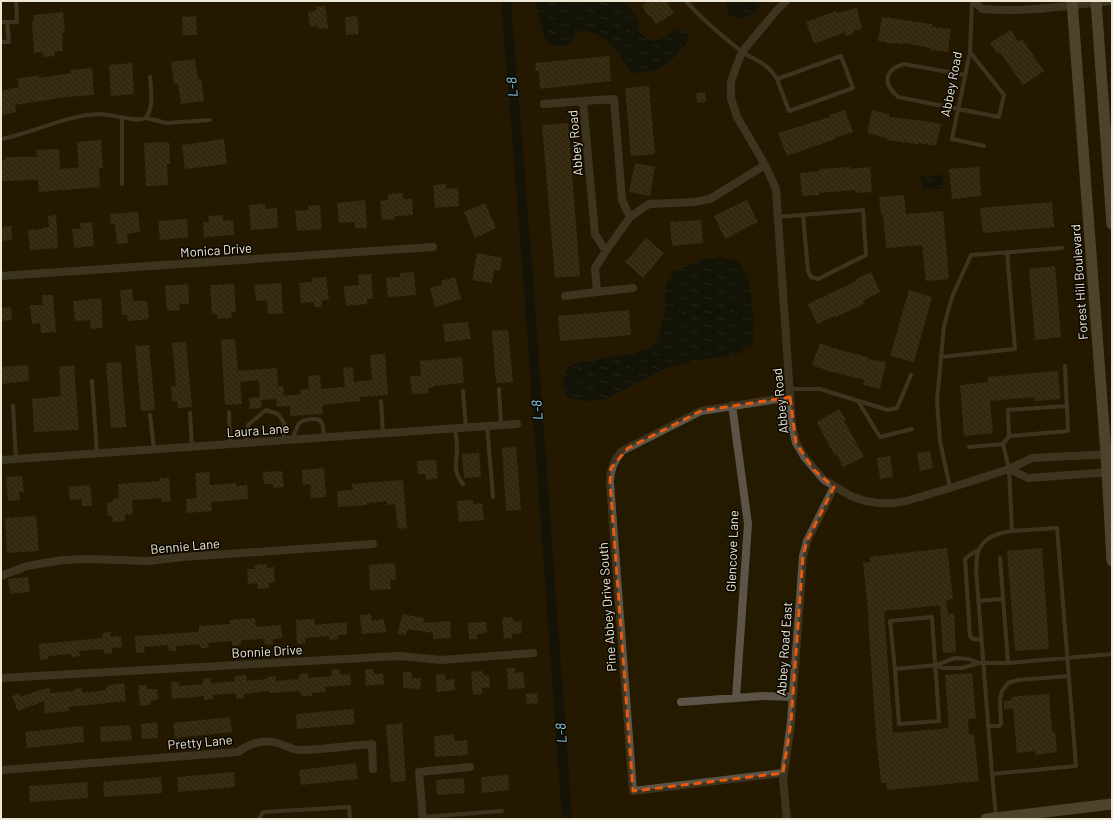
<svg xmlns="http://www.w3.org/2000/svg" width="1113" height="820" font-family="Barlow,sans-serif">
	<defs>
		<pattern id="water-ripples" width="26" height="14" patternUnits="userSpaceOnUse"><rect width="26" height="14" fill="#000c12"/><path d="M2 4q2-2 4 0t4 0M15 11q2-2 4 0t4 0" fill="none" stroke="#262f34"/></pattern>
		<pattern id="building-back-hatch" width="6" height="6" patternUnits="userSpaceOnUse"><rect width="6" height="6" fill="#483d1f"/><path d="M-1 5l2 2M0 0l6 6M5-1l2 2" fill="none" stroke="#63593f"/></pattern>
	</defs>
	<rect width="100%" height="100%" fill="#241a00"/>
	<path fill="url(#water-ripples)" d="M536,1H624C628,7 634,13 637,19C639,24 637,30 641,34C644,37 648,39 652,40C669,43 673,17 689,36C689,46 665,67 656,70C649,72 640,72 633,73L630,71C618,54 604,28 579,32L568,45C562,46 554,47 549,43C541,37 538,11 536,1Z
		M728,1H763C756,17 729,30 726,5Z
		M943,175L944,188L922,189L921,176Z
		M724,258L738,261L748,278L754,318L753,343L738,354L695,361L668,367L607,398L589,402L566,397L563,380L567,368L580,362L635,353L651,348L658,338L665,312V289L672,272L705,259Z"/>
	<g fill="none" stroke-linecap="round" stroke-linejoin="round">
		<path stroke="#000c12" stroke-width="10" d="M506,1L527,263L567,819"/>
	</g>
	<path fill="url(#building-back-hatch)" d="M649,1H666L674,13L656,24L650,15L648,16L642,5Z
		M325,6L328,28L318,29L317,26L310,27L308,12L316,11V7Z
		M857,8L862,29L853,31L854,34L846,36L845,32L814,44L806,22L836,11L837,13Z
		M63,12L65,33H62L63,51L54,52L55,56L43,57V52L34,53L32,22L34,21L33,15Z
		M196,16L197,35H183L182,17Z
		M357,16L359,34L346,35L345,17Z
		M882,17L932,24V27L951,29L948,52L931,50V48L904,43L903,44L895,43L894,44L878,41Z
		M1011,30L1018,42L1022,39L1044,71L1023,85L1000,52L997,54L990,43Z
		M609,56L611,81L540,89L539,71H536L535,63Z
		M195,59L198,79H201L204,101L181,104L178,84H174L171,62Z
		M132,63L134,94L111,96L109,65Z
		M92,68L94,95L66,97L15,105L16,112L1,115V91L19,87L17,79L39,75V78L71,73V70Z
		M649,86L655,154L631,156L625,88Z
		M705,92L706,102L697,103L696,93Z
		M845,110L853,132L834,138L835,139L787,156L778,133L830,117L829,115Z
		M872,110L889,114V117L925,121L941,124L936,146L919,143L918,144L887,140V138L867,133Z
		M568,123L580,276L555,278L542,125Z
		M224,139L227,164L185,169L182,145Z
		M101,140L103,168H99L100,187L39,192L38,180L1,181V160H5V157H37L36,150L59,149L60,169L75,168L79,167L77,142Z
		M169,142L170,164H167L168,185L146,186L144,143Z
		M635,163L655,167L650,196L629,192Z
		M851,167V169L870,167L872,192L855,193V190L819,193V195L802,196L800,173L819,171V169Z
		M979,167L981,196L952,199L949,169Z
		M446,184V189L458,188L459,206L435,208L433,185Z
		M403,193V199H412L413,215L395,216V219L382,220L380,201L388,200V194Z
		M904,195L906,214L943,211L949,279L926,281L922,245L886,248L883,215H881L879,197Z
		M365,200L367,228H355V222L339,223L337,203Z
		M747,200L758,222L725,239L714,216Z
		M1052,202L1054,227L983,233L980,208Z
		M485,203L496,228L475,238L464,212Z
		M265,204L266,209L277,208L278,228L251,230L249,205Z
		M320,205L322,229L297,231L295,211L308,210V206Z
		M138,212L140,232L127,234L128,243L117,244L115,224H111L110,214Z
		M56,215L58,248L30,250L28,230L43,229V228L49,227L48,216Z
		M223,215V221L233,220L234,235L204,237L203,222H209L208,216Z
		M187,219L188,237L160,240L158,221Z
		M701,220L703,243L672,246L670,222Z
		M92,222L94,246L74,248L72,229H81L80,223Z
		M11,226L12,240L1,241V227Z
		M646,238L664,253L643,278L625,262Z
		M477,253L502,258L500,271L494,270L492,283L472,280Z
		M1055,266L1061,337L1035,340L1029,269Z
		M414,272L416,295L388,297L386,278L400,277V273Z
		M871,272L880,292L863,301L864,304L836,317L835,316L817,324L808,304L856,281V279Z
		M371,274L373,299H367V304L346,306L344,286L359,285L358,275Z
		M326,277L329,300H322V307H314V302L301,303L299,283L312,282L311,278Z
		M455,277L461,299L435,307L430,288L442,285L441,281Z
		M281,283L283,313L268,314L267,300L256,301L254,285Z
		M188,284L189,304H179L180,310L167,311L165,286Z
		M234,284L236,312L231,313L232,318L217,319V314H212L210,285Z
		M132,289L133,301H147L149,319L128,321L127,315H122L120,290Z
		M909,290L932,297L914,362L890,356Z
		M42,295H53L56,332L41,333L40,323L32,324L30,305H43Z
		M101,298L103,328L91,329L90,320L75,321L73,301Z
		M11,307L12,320L1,321V308Z
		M629,310L631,335L560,341L558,316Z
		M468,322L471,339L445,342L443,324Z
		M508,330L513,382L496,383L492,331Z
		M235,339L238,371L277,368L278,387L283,386L284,396L301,394L300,390L309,389L308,376L320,375L321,389L345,387L343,368L353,367L354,382L372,380L370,355L385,354L388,395L360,397V401L322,405L323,414L290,416V406L277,407L276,399L261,400L262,408L250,409L249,398L260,397L259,380L240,382L242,404L225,405L221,340Z
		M186,342L192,407L178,408L177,401H172L171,386H176L175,379H176L172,343Z
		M820,343L833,348L868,357L867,359L886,362L880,389L863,385L864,380L828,371L812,365Z
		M149,345L155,410L141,411L135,346Z
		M462,357L464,383L434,386V387L428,388L429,393L412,394L410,376H421L420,361Z
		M121,362L126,427L111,428L106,363Z
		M28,365L29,381L1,384V367Z
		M74,365L79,430L34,432L32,399L61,396L59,367Z
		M1058,371L1060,399L1035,401L1034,397L990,401L993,433L964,436L960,385L988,382V377Z
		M839,409L846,420L844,421L864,457L843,467L837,454L835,456L817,422Z
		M516,447L521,510L506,511L502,448Z
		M930,451L933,468L920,471L917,453Z
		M479,453L481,477L464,478L462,454Z
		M890,456L893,477L880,479L877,458Z
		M436,460L438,478L426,480L425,474H418L417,461Z
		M324,468L326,497L311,498L310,484L303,485L302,470Z
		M282,471L284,487L273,488V484H264L263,472Z
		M209,472L210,485L236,483V486L247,485L248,499L211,502L212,511L187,513L186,499L197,498L195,473Z
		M22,476L24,492H19L20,500L8,501L6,477Z
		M159,478H169L171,501L161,502V498L132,500L133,514L125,515V521L113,522L112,516H108L107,503L113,502V499L119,498L118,484L160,481Z
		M403,480L407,528L398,529L395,504L387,505V501L367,503V505L338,507L337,491L353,490L352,484Z
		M90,485L92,506H82V499L70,500L69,487Z
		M473,500V504L482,503L484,520L459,522L457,501Z
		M36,516L39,551L7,553L5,518Z
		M947,548L953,599L946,600L948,614L954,613L956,652L943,653L940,605L884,611L893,733L949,728L945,675L972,673L976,719H968L969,734H974L979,781L887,790L886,783H881L876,735L868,619H869L863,563L870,562V557Z
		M1042,548L1049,649L1015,651L1007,551Z
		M395,563L396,580H390L391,589L370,590L369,565Z
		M266,564L267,568L274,567L275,582L268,583L269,588L258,589L257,583L248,584L247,569H255L254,565Z
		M28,577L30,592L10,594L8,579Z
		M371,614L372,621L384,619L386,632L362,634L360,615Z
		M402,614L424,618L423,623L450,621L451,638L433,639V633L408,629L406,635L398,634Z
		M513,617V622L521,621L522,633L512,634V638L504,639L502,618Z
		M255,618L256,627L281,625L282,638L273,639V644L265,645L264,639L241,640V645L232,646V641L208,643L209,648H201L200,644L176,646V651H169L168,645L144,647L145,652L136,653L135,636L199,632V626L230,624V620Z
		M314,619L315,625L347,622V634L337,635L338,639L329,640V636L305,638V643L297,644L296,620Z
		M486,622L487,633L477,634V639H469L468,623Z
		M111,632V637L121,636L122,647L112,648V653L104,654V649L79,651L80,656L72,657V654L48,656V659L40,660L39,644L103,638L102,633Z
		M507,668H515V673L523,672L525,688L508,689Z
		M340,669V675L350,674L351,685L325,687L326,692L312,693V696H301L300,691L269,693L268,691L244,694V698L236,699V693L213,695V699L204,700V696L172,699L171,682H179V686L203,684V679L211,678V683L235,681L234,676L246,675L247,681L267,679V677L276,676V681L299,679V674L308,673V678L332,676L331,670Z
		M365,669H373L374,674L383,673L384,684L366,686Z
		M483,671L484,676L489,675L490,687L482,688V694L473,695L471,672Z
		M403,672H412V678H421L420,689L403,688Z
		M445,674V680L454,679L455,690L437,692L436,675Z
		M124,683L126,701L69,707V711L45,713L44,701L18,711L12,696L20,693L21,697L42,689L50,688V693L74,691V689L82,688L83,693L106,690V686Z
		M138,685H147V689H157L158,700L150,701L151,705L140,706Z
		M537,693L538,703L527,704L526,694Z
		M1049,694L1052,732H1055L1057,752L1036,755L1035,751L1017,753L1013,708L1004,709V701L1012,700L1011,697Z
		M353,709L355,724L297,729L296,714Z
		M230,717L232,732L175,738L173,723Z
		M157,722L158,738L142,739L141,724Z
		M402,723L406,781L391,782L386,725Z
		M130,725L132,740L101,742L100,727Z
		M83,726L84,742L27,748L25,732Z
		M454,734L455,741L467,740L468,755L435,757L434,736Z
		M356,763L358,779L301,785L299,770Z
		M234,772L235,787L178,792L177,777Z
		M508,775L509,790L482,793L481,777Z
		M161,777L162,793L104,797L103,782Z
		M464,778L465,793L437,795L436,780Z
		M87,782L88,798L30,802L29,786Z"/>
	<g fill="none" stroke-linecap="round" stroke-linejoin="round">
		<path stroke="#5c5448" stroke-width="4" d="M686,1C702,20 722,36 741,51C755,61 767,62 777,79
			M972,1L970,52L952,139L984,146
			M1,22H17L16,1
			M1,42H9L7,22
			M841,56L853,88L789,111L777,79Z
			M965,75L904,64C892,67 882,77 891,89C892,92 896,94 898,97L999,117L1004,95L970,52
			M146,118L167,123L210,120
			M1,139C34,133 65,115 100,114C110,114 139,123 145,118C154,111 151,88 150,77
			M122,184V117
			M778,217L863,210L866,255L818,279L811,277L808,271L803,215
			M941,357L1015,349L1007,252
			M92,381L97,453
			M499,389L501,425
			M789,389H820L888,410L897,408L911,375
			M463,391L466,427
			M381,401L383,433
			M858,401L880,437L912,429
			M13,406L16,459
			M229,412L230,444
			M190,413L192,446
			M150,415L154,449
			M487,426L493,497
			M455,429C456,435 457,441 457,448C457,463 452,470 463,484
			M1009,436L1008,410L1067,406
			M292,439L299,423C306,419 312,418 320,420L323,426L324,438
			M246,442L248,425L266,410L278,414L284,423V440
			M1003,444L1009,436L1068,431L1065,366
			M969,447L1003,444L1009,469L1012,531L1057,528L1076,766L992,774L976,569C977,563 976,555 979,550C985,536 999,533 1012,531
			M950,488L940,441L937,401L944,326L952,297L971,255L1062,248
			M978,550L970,555L965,559L970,636L973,639L981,640
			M1000,558L1008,663
			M978,601L1003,599
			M936,665L942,668H962L979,663H1008L1112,654
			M895,669L890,621L932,617L939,721L899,724L895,669L936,665L955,658L969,659L979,663
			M988,726H999L1001,724L1000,700L1002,691L1008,683L1018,680L1069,676
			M992,774L996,817
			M423,817L502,811
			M259,819L263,812L349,807L350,819"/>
		<path stroke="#5c5448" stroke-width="8" d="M786,1L777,10L742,52L736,67L731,82V98L737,117L765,165L776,189L792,426L796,443L805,458L824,480L851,496L865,501L879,503H893L906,501L950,488L1009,469L1032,458L1112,454
			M974,1L982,9C1025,13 1069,5 1112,1
			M544,104L583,101
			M630,217L622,200L614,99L583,101L595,234L606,251L630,217L649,204L694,202L710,199L765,165
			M1,276L433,247
			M597,292L633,288
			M565,296L597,292L595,268L606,251
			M732,405L748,524L736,698
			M1,460L517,424
			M1009,469L1028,478L1112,472
			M1,576L27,566L63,560L88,559L149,561L183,557L373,544
			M1,678L400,656L441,660L533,653
			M681,702L763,696L793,697
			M1,770L238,752C250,743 263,739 278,743C287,746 294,751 304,750C327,749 349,746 372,744L373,769
			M783,773L633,791L610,482C610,469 614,460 622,451L701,411L790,397
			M423,819L419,772L470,767
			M787,819L783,780L791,722L803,556L807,541L834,487"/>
		<path stroke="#817461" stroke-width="11" d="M1072,1L1106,454L1112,561
			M1096,1L1112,224
			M986,819L1112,804"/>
	</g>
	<path d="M0 0H1113V820H0ZM790,397L796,443L814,470L834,487L807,541L803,556L791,722L783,773L633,791L610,482L611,468L628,448L701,411Z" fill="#241a00" fill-opacity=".55" fill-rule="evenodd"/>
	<path fill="none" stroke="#e8590c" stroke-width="3" stroke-dasharray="8 5" stroke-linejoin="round" d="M790,397L796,443L814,470L834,487L807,541L803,556L791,722L783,773L633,791L610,482L611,468L628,448L701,411Z"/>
	<g text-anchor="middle" stroke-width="3" stroke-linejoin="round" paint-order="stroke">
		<g font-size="13" fill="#ede7d6" stroke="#0a0600">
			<text transform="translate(951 84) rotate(-79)" y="5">Abbey Road</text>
			<text transform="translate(575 143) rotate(-95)" y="5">Abbey Road</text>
			<text transform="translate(216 250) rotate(-4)" y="5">Monica Drive</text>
			<text transform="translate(1079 282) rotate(-94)" y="5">Forest Hill Boulevard</text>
			<text transform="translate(780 401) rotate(-96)" y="5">Abbey Road</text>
			<text transform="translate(258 430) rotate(-4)" y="5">Laura Lane</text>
			<text transform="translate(185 546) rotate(-5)" y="5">Bennie Lane</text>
			<text transform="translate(732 551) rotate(-88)" y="5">Glencove Lane</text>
			<text transform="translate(607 607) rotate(-94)" y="5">Pine Abbey Drive South</text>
			<text transform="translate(784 649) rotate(-86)" y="5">Abbey Road East</text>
			<text transform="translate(267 651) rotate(-3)" y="5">Bonnie Drive</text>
			<text transform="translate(200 742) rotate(-5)" y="5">Pretty Lane</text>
		</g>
		<g font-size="14" font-style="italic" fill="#88d2e6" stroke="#0a0600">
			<text transform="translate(512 87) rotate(-94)" y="5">L-8</text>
			<text transform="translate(537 410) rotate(-94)" y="5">L-8</text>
			<text transform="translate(561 733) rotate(-94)" y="5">L-8</text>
		</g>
	</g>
	<rect width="1113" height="820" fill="none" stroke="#ede7d6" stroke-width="4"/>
</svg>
